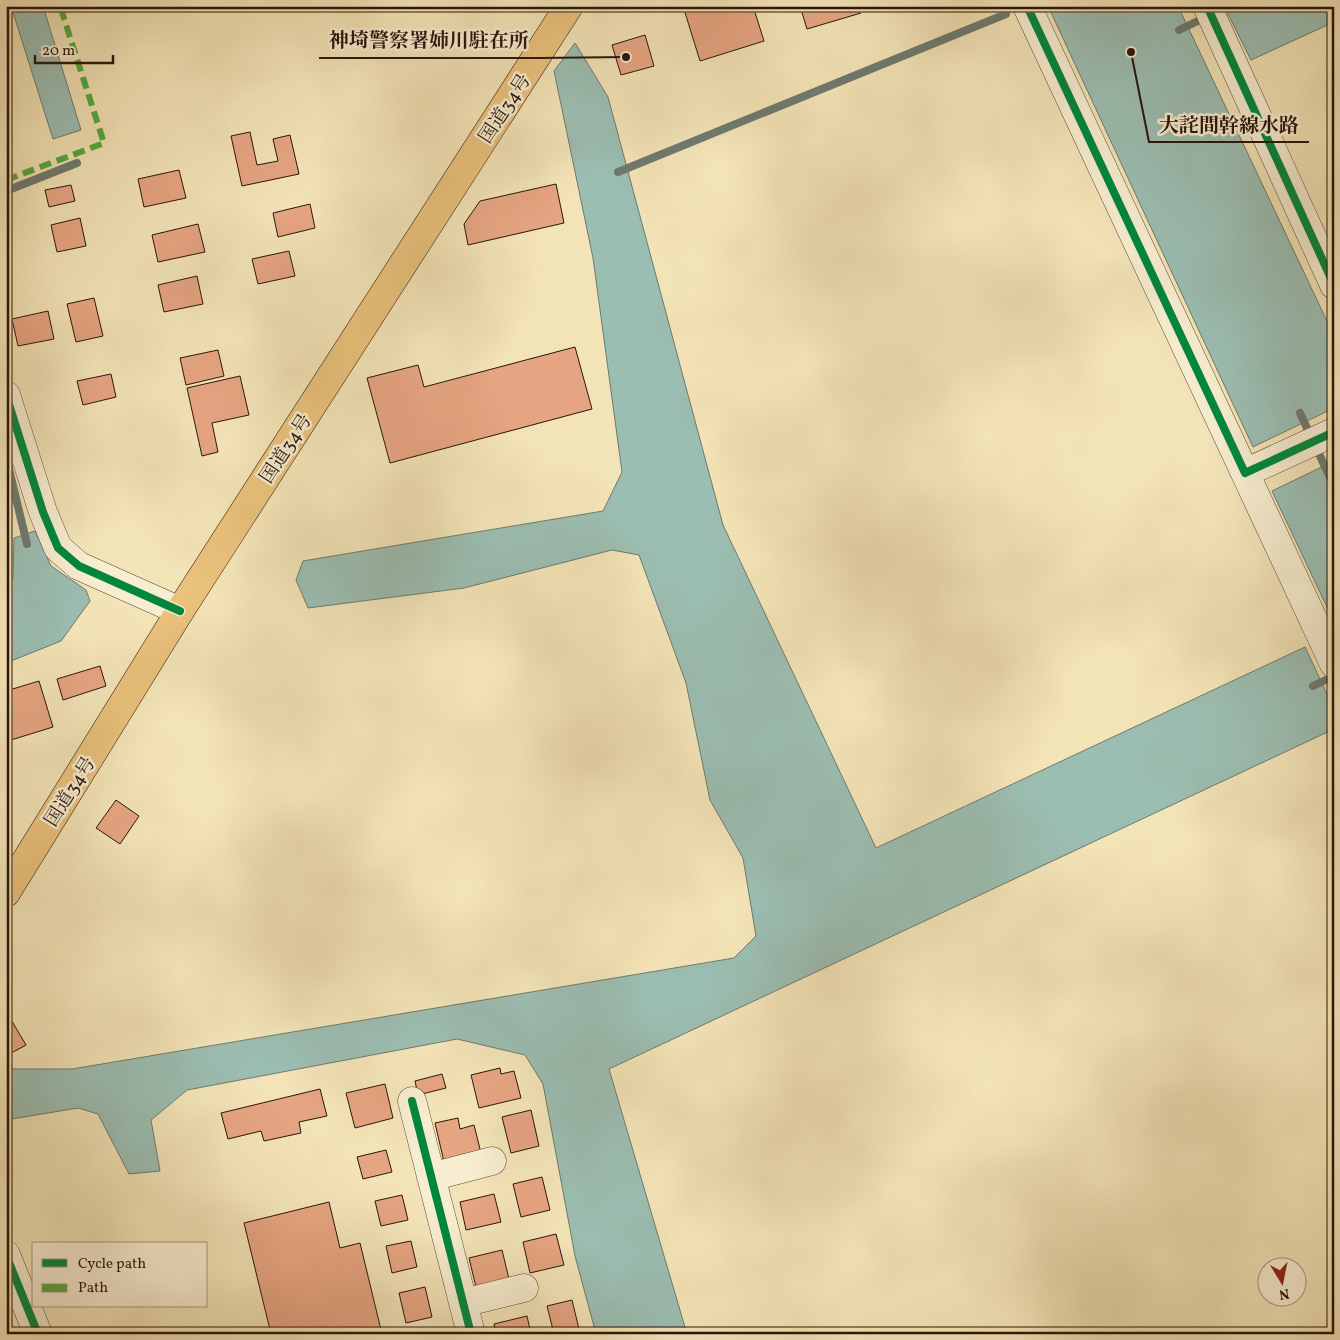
<svg xmlns="http://www.w3.org/2000/svg" width="1340" height="1340" font-family="Vollkorn,'Noto Serif JP',serif">
	<rect width="100%" height="100%" fill="#f3e4b7"/>
	<filter id="stains"><feTurbulence type="fractalNoise" baseFrequency=".004" numOctaves="4"/><feColorMatrix values="0 0 0 0 .2 0 0 0 0 .09 0 0 0 0 .02 0 0 0 .5 -.17"/></filter>
	<radialGradient id="worn" r=".72"><stop offset=".6" stop-color="#630" stop-opacity="0"/><stop offset="1" stop-color="#630" stop-opacity=".3"/></radialGradient>
	<path fill="#9bbeb2" stroke="#6e7a6f" d="M11,6H43L81,130L53,139Z
		M1048,6H1178L1334,336V408L1253,447Z
		M1224,6H1334V22L1251,60Z
		M575,43L608,97L723,525L876,848L1305,647L1334,709V729L609,1069L687,1334H596L575,1256L543,1084L525,1055L457,1039L187,1090L151,1120L160,1171L129,1174L98,1114L78,1108L6,1120V1070L8,1069H72L734,958L756,936L743,858L710,800L686,683L639,555L612,550L464,588L308,608L296,580L303,561L603,511L622,472L593,258L554,71Z
		M1334,461V622L1272,491Z
		M35,531L51,566L86,590L90,601L61,641L6,663V594L13,578L14,538Z"/>
	<g fill="none" stroke-linecap="round" stroke-linejoin="round">
		<path stroke="#6e7a6f" stroke-width="8" d="M1179,30L1229,6
			M618,172L1006,14
			M6,191L77,163
			M1300,413L1334,486
			M6,457L27,544
			M1313,686L1334,676"/>
	</g>
	<path fill="#e6a582" stroke="#2a150b" d="M683,6H753L764,41L700,61Z
		M800,6H858L861,13L807,29Z
		M645,35L654,66L621,75L612,45Z
		M250,132L257,165L278,161L273,139L290,135L299,174L242,186L231,136Z
		M179,170L186,198L144,207L138,179Z
		M556,184L564,223L468,245L464,224L480,201Z
		M71,185L75,201L49,207L45,190Z
		M310,204L315,228L278,237L273,213Z
		M80,218L86,246L57,252L51,225Z
		M198,224L205,252L158,262L152,235Z
		M289,251L295,276L258,284L252,259Z
		M197,276L203,304L164,312L158,285Z
		M94,298L103,336L76,342L67,304Z
		M48,311L54,339L18,346L12,319Z
		M575,347L592,409L390,463L367,378L418,365L424,387Z
		M218,350L224,376L186,385L180,358Z
		M111,374L116,397L83,405L77,381Z
		M240,376L249,415L212,423L218,452L202,456L187,388Z
		M100,666L106,686L63,700L57,679Z
		M39,681L53,727L11,740L6,724V691Z
		M116,800L139,816L120,844L96,828Z
		M6,1011L26,1045L6,1056Z
		M500,1068L501,1074L514,1071L521,1098L479,1108L471,1075Z
		M442,1074L446,1088L418,1095L415,1081Z
		M385,1084L393,1118L355,1128L346,1093Z
		M320,1089L327,1116L299,1122L301,1133L264,1141L261,1131L228,1139L221,1113Z
		M531,1110L539,1146L511,1153L502,1117Z
		M458,1118L460,1129L474,1125L481,1153L444,1162L435,1123Z
		M386,1150L392,1172L363,1179L357,1157Z
		M542,1177L550,1210L521,1217L513,1184Z
		M494,1194L501,1222L466,1230L460,1202Z
		M402,1195L408,1220L381,1226L375,1201Z
		M329,1202L340,1248L360,1243L382,1334H271L244,1223Z
		M556,1234L564,1265L530,1273L523,1242Z
		M411,1241L417,1267L392,1273L386,1246Z
		M502,1250L509,1279L476,1287L469,1258Z
		M425,1287L432,1317L406,1323L399,1293Z
		M572,1300L579,1329L560,1334H554L547,1306Z
		M527,1316L531,1334H496L494,1324Z"/>
	<g fill="none" stroke-linecap="round" stroke-linejoin="round">
		<g stroke="#5c4936" stroke-width="29">
			<path id="minor" d="M1027,6L1245,473L1334,432
				M1207,6L1334,285
				M6,395L43,512L58,548L79,566L180,611
				M1245,473L1334,664
				M412,1101L471,1334
				M431,1177L492,1161
				M6,1255L38,1334
				M463,1303L524,1288"/>
		</g>
		<g stroke="#2a150b" stroke-width="29">
			<path id="highway" d="M6,893L180,611L569,6"/>
		</g>
		<use href="#minor" stroke="#f7edd0" stroke-width="28"/>
		<use href="#highway" stroke="#eac27c" stroke-width="28"/>
		<path stroke="#53a941" stroke-width="6" stroke-dasharray="12 6" stroke-linecap="butt" d="M6,180L104,143L60,6"/>
		<g stroke="#f7edd0" stroke-width="11">
			<path id="cycleway" d="M1027,6L1245,473L1334,432
				M1207,6L1334,285
				M6,395L43,512L58,548L79,566L180,611
				M412,1101L471,1334
				M6,1255L38,1334"/>
		</g>
		<use href="#cycleway" stroke="#00873e" stroke-width="8"/>
	</g>
	<g text-anchor="middle" stroke-width="5" stroke-linejoin="round" paint-order="stroke">
		<g font-size="19" fill="#2a150b" stroke="#f7edd0">
			<text transform="translate(504 108) rotate(-57)" y="7">国道34号</text>
			<text transform="translate(285 448) rotate(-57)" y="7">国道34号</text>
			<text transform="translate(69 791) rotate(-58)" y="7">国道34号</text>
		</g>
	</g>
	<path fill="none" stroke="#2a150b" stroke-width="2" d="M626 57L539 58H319M1131 52L1149 142H1309"/>
	<g fill="#2a150b" stroke="#f7edd0" stroke-width="2">
		<circle cx="626" cy="57" r="5"/>
		<circle cx="1131" cy="52" r="5"/>
	</g>
	<g font-size="20" text-anchor="middle" font-weight="bold" fill="#2a150b" stroke="#f7edd0" stroke-width="5" stroke-linejoin="round" paint-order="stroke">
		<text x="429" y="47">神埼警察署姉川駐在所</text>
		<text x="1229" y="132">大詫間幹線水路</text>
	</g>
	<rect width="1340" height="1340" fill="none" stroke="#f3e4b7" stroke-width="25"/>
	<rect x="8" y="8" width="1325" height="1325" fill="none" stroke="#2a150b" stroke-width="2.5"/>
	<rect x="12" y="12" width="1315" height="1315" fill="none" stroke="#2a150b"/>
	<rect x="32" y="1242" width="175" height="65" fill="#f7edd0" stroke="#a59781"/>
	<rect x="42" y="1259" width="25" height="8" fill="#00873e" stroke="#a59781"/>
	<text x="78" y="1268" font-size="15" fill="#2a150b">Cycle path</text>
	<rect x="42" y="1284" width="25" height="8" fill="#53a941" stroke="#a59781"/>
	<text x="78" y="1292" font-size="15" fill="#2a150b">Path</text>
	<g transform="translate(1282 1282) rotate(170)"><circle r="24" fill="#f7edd0" stroke="#a59781"/>
	<path d="M0-4L9 19L0 12L-9 19Z" fill="#8f2418"/>
	<text y="-8" font-size="14" font-weight="bold" text-anchor="middle" fill="#2a150b">N</text>
	</g>
	<path d="M35 55v8h78v-8" fill="none" stroke="#2a150b" stroke-width="2.5"/>
	<text x="42" y="55" font-size="15" fill="#2a150b" stroke="#f7edd0" stroke-width="4" paint-order="stroke">20 m</text>
	<rect width="100%" height="100%" filter="url(#stains)"/>
	<rect width="100%" height="100%" fill="url(#worn)"/>
</svg>
